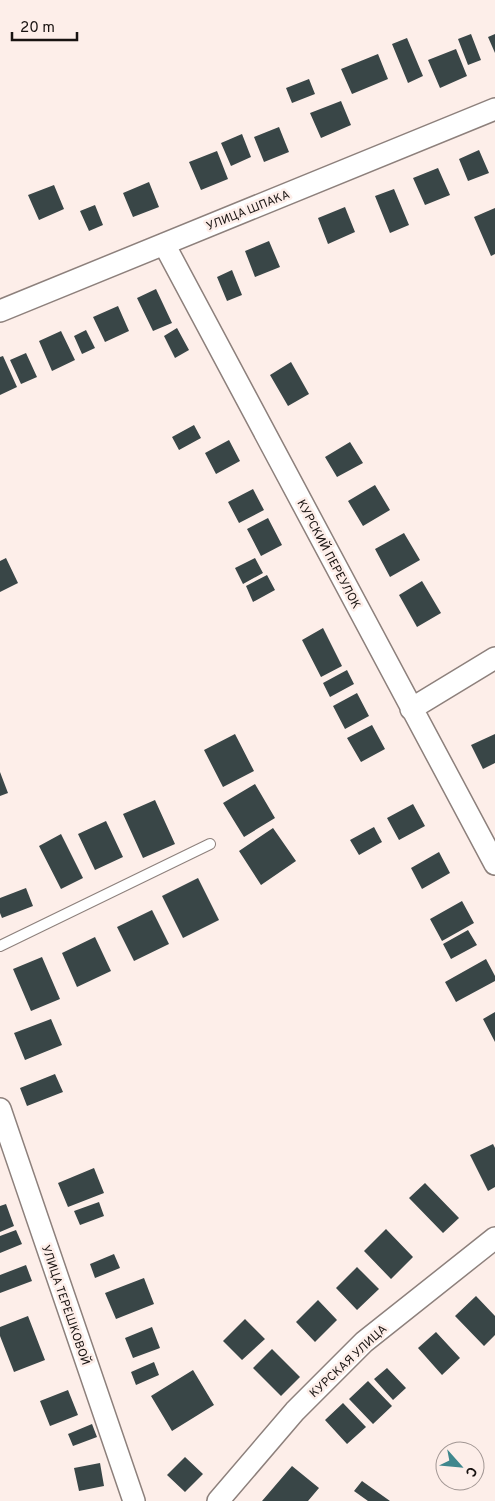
<svg xmlns="http://www.w3.org/2000/svg" width="495" height="1501" font-family="Overpass,sans-serif">
	<rect width="100%" height="100%" fill="#fdeee9"/>
	<path fill="#394647" d="M471,34L481,60L468,65L458,39Z
		M495,34V53L488,37Z
		M407,38L423,76L408,83L392,44Z
		M456,49L467,76L440,88L428,60Z
		M378,54L388,79L352,94L341,69Z
		M309,79L315,94L292,103L286,88Z
		M341,101L351,125L321,138L310,113Z
		M279,127L289,152L264,162L254,137Z
		M242,134L251,157L231,166L221,143Z
		M479,150L489,173L468,181L459,159Z
		M217,151L228,179L201,190L189,162Z
		M438,168L450,195L425,205L413,178Z
		M149,182L159,207L133,217L123,193Z
		M54,185L64,209L39,220L28,195Z
		M394,189L409,225L390,233L375,196Z
		M95,205L103,225L89,231L80,211Z
		M345,207L355,232L328,244L318,218Z
		M495,208V254L491,256L474,217Z
		M269,241L280,267L255,277L245,251Z
		M232,270L242,295L227,301L217,277Z
		M156,289L172,323L153,331L137,298Z
		M118,306L129,331L105,342L93,317Z
		M177,328L189,350L175,358L164,336Z
		M86,330L95,348L82,354L74,336Z
		M61,331L75,360L52,371L39,341Z
		M26,353L37,377L21,384L10,360Z
		M3,356L17,387L0,395V357Z
		M291,362L309,394L288,406L270,375Z
		M194,425L201,438L179,450L172,437Z
		M229,440L240,461L216,474L205,453Z
		M350,442L363,463L337,477L325,457Z
		M375,485L390,510L363,526L348,501Z
		M253,489L264,510L239,523L228,502Z
		M268,518L282,545L261,556L247,529Z
		M404,533L420,560L390,577L375,549Z
		M6,558L18,583L0,592V561Z
		M255,558L263,573L243,584L235,568Z
		M267,575L275,590L253,602L246,586Z
		M422,581L441,613L417,627L399,595Z
		M323,628L342,666L321,677L302,640Z
		M347,670L354,684L330,697L323,683Z
		M357,693L369,716L345,729L333,706Z
		M372,725L385,749L361,762L347,738Z
		M235,734L254,771L223,787L204,750Z
		M495,734V763L483,769L471,745Z
		M0,772L8,793L0,796Z
		M255,784L275,818L244,837L223,803Z
		M155,800L175,844L143,858L123,814Z
		M413,804L425,826L399,840L387,818Z
		M106,821L123,857L95,870L78,834Z
		M374,827L382,842L359,855L350,840Z
		M273,828L296,861L261,885L239,851Z
		M61,834L83,878L61,889L39,846Z
		M439,852L450,873L422,889L411,868Z
		M198,878L219,920L183,938L162,896Z
		M26,888L33,906L2,918L0,913V898Z
		M462,901L474,923L442,941L430,919Z
		M152,910L169,944L134,961L117,927Z
		M468,930L477,945L451,959L443,944Z
		M95,937L111,971L77,987L62,953Z
		M42,957L60,999L31,1011L13,969Z
		M486,959L495,976V981L456,1002L445,982Z
		M495,1012V1042L483,1019Z
		M51,1019L62,1045L25,1060L14,1033Z
		M55,1074L63,1092L27,1106L20,1088Z
		M493,1144L495,1148V1187L488,1191L470,1155Z
		M94,1168L104,1193L68,1207L58,1183Z
		M425,1183L459,1218L443,1233L409,1198Z
		M99,1202L104,1216L80,1225L74,1211Z
		M6,1204L14,1226L0,1232V1206Z
		M386,1229L413,1257L391,1279L364,1251Z
		M16,1230L22,1244L0,1253V1236Z
		M114,1254L120,1268L95,1278L90,1264Z
		M26,1265L32,1281L0,1293V1275Z
		M357,1267L379,1289L357,1310L336,1288Z
		M144,1278L154,1304L116,1319L105,1293Z
		M476,1296L495,1316V1335L484,1346L455,1316Z
		M318,1300L337,1320L315,1342L296,1322Z
		M28,1316L45,1360L14,1372L0,1336V1327Z
		M245,1319L265,1339L242,1360L223,1341Z
		M152,1327L160,1348L133,1358L125,1338Z
		M436,1332L460,1358L442,1375L418,1348Z
		M272,1349L300,1377L281,1396L253,1368Z
		M154,1362L159,1375L136,1385L131,1372Z
		M387,1368L406,1388L393,1400L374,1379Z
		M193,1370L214,1405L172,1431L151,1396Z
		M368,1381L392,1406L373,1424L349,1399Z
		M68,1390L78,1415L50,1426L40,1401Z
		M343,1403L366,1427L347,1444L325,1420Z
		M92,1424L97,1437L73,1446L68,1434Z
		M185,1457L203,1474L185,1492L167,1475Z
		M100,1463L104,1486L79,1491L74,1468Z
		M292,1466L319,1488L308,1501H262Z
		M362,1481L390,1501H368L354,1491Z"/>
	<g fill="none" stroke-linecap="round" stroke-linejoin="round">
		<g stroke="#8d807c" stroke-width="12">
			<path id="lane" d="M0,946L210,844"/>
		</g>
		<g stroke="#8d807c" stroke-width="24">
			<path id="street" d="M164,244L495,864
				M0,311L495,109
				M411,709L495,658
				M0,1109L134,1501
				M218,1501L295,1411L364,1342L495,1238"/>
		</g>
		<use href="#lane" stroke="#fff" stroke-width="10"/>
		<use href="#street" stroke="#fff" stroke-width="21"/>
	</g>
	<g text-anchor="middle" stroke-width="5" stroke-linejoin="round" paint-order="stroke">
		<g font-size="12" fill="#181311" stroke="#fdeee9">
			<text transform="translate(248 210) rotate(-22)" y="4">УЛИЦА ШПАКА</text>
			<text transform="translate(329 554) rotate(62)" y="4">КУРСКИЙ ПЕРЕУЛОК</text>
			<text transform="translate(66 1305) rotate(71)" y="4">УЛИЦА ТЕРЕШКОВОЙ</text>
			<text transform="translate(348 1361) rotate(-43)" y="4">КУРСКАЯ УЛИЦА</text>
		</g>
	</g>
	<g transform="translate(460 1466) rotate(117)"><circle r="24" fill="#fdeee9" stroke="#a19693"/>
	<path d="M0-4L9 19L0 12L-9 19Z" fill="#3f878d"/>
	<text y="-8" font-size="14" font-weight="bold" text-anchor="middle" fill="#181311">С</text>
	</g>
	<path d="M12 32v8h65v-8" fill="none" stroke="#181311" stroke-width="2.5"/>
	<text x="20" y="32" font-size="15" fill="#181311" stroke="#fdeee9" stroke-width="4" paint-order="stroke">20 m</text>
</svg>
